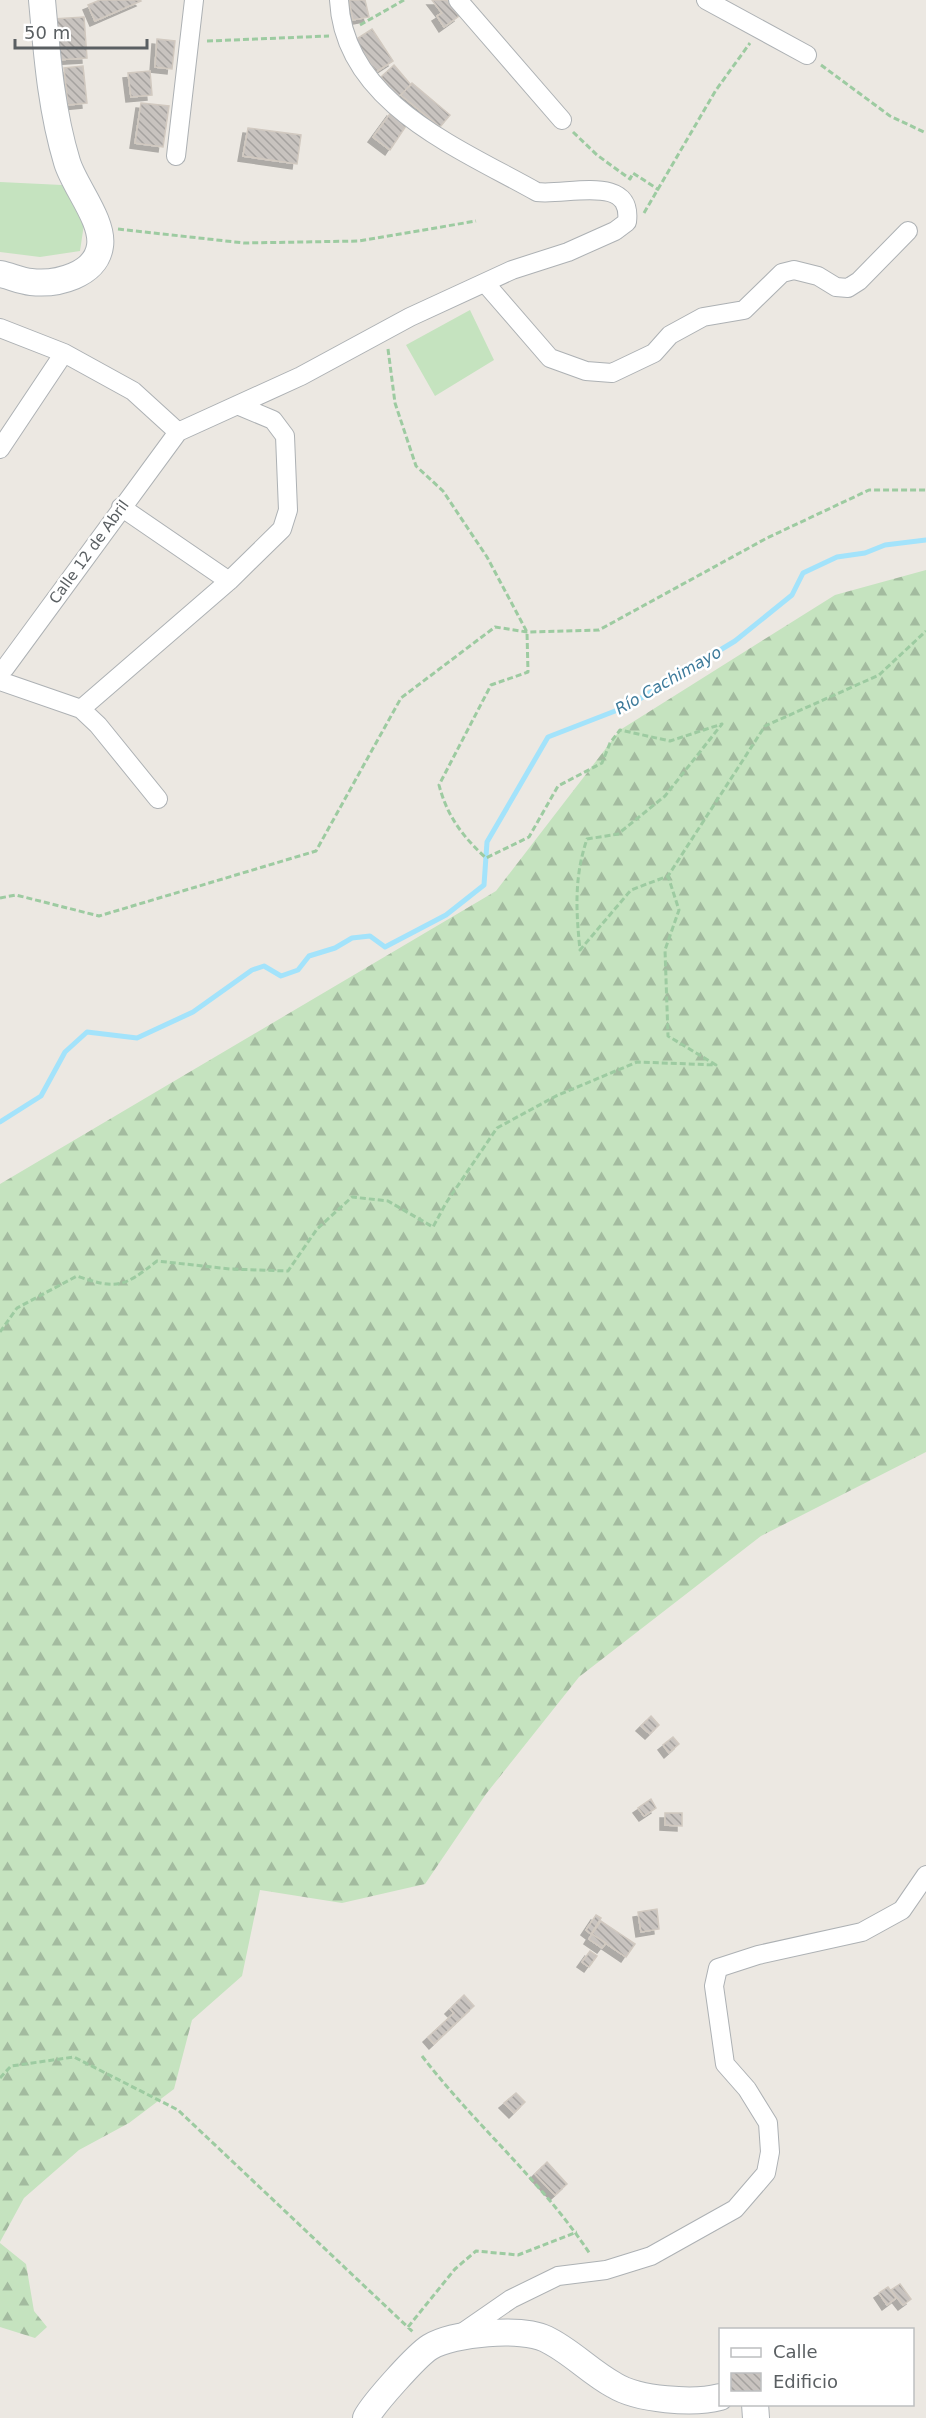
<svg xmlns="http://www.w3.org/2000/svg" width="926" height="2418" font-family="'DejaVu Sans',sans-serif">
	<defs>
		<pattern id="forest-firs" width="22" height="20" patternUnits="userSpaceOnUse" patternTransform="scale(1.5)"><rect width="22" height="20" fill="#c5e3bf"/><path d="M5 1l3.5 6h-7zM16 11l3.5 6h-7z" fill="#a3bb9f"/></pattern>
		<pattern id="building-back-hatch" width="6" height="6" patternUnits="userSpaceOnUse" patternTransform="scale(1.5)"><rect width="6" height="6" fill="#c8c3bf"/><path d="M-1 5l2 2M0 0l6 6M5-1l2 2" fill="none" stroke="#a5a29f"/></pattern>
		<filter id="shadow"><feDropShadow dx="-5" dy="5" stdDeviation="0" flood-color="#0004"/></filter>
	</defs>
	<rect width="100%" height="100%" fill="#ece8e2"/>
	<path fill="#c5e3bf" d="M0,182L62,185L84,224L80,251L40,257L0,252Z
		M470,310L494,360L435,396L406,345Z"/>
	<path fill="url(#forest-firs)" d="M926,570V1452L761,1536L579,1677L486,1794L425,1884L342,1903L260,1890L242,1976L192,2020L174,2089L129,2123L79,2150L24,2198L0,2242V1184L496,891L620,730L835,595Z
		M0,2243L26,2264L34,2311L47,2327L35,2338L0,2327Z"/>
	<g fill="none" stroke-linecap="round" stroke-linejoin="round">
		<path stroke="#a3e3fb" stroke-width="5" d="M0,1122L41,1096L65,1052L87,1032L137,1038L193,1012L252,970L264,966L281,976L298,970L309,956L335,948L352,938L370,936L385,947L446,915L484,885L487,842L548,737L628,706L735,641L792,595L803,573L837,557L865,553L885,545L926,540"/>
	</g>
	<path fill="url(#building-back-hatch)" stroke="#d1c9c0" stroke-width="1.5" filter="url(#shadow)" d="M100,0H140L141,1L95,21L88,5Z
		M349,0H365L369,17L353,20Z
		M432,0H447L459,16L444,27L437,16L442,13Z
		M84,17L87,58L55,60L53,19Z
		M372,29L393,61L376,72L355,40Z
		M157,39L175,41L172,69L155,67Z
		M394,65L411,85L398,97L381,77Z
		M83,66L87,103L68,105L64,68Z
		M150,71L152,95L131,97L128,73Z
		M412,83L450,115L440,127L401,95Z
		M141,103L169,106L163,147L135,143Z
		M392,111L408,123L390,150L373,137Z
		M248,128L301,135L297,164L243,156Z
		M651,1716L659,1725L650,1734L641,1726Z
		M673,1737L679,1744L669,1753L663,1745Z
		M651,1799L656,1808L644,1816L638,1808Z
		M665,1813H682V1826L665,1825Z
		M657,1909L659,1929L641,1932L638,1912Z
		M596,1915L601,1918L591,1934L586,1930Z
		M601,1921L635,1944L626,1957L592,1934Z
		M592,1934L606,1943L602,1948L589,1939Z
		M590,1951L597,1956L589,1967L582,1962Z
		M464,1995L474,2006L434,2044L428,2037L454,2013L450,2009Z
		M516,2093L525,2102L514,2113L504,2103Z
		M547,2162L567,2184L555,2195L535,2174Z
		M900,2284L911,2299L903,2305L891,2290Z
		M888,2287L896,2298L887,2305L879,2293Z"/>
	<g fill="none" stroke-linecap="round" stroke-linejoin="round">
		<g stroke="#adb1b4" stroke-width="20">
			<path id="street" d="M458,0L562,120
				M706,0L807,55
				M176,156L194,0
				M485,283L550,358L586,371L612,373L654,353L670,335L703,317L744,310L782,273L794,270L818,276L836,287L848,288L859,281L908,231
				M0,328L64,353L133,391L178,432L301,376L410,317L512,270L568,252L615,231L627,222C633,173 567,196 537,192C459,148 344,103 339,0
				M0,449L64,353
				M121,507L229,581
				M0,671L5,668L178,432
				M0,681L81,709L98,725L158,799
				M81,709L229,581L282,529L288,510L285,436L273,420L237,405
				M459,2335L511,2299L558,2276L606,2270L651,2256L735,2209L766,2173L770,2152L768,2123L747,2089L725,2064L714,1986L718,1968L758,1955L862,1932L902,1910L926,1875"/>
		</g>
		<g stroke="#aeb3b7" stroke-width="28">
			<path id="secondary" d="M0,274C10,276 21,281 31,282C57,285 96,275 100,246C104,221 74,186 67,162C51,109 47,55 42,0
				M755,2404L756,2418
				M366,2418C373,2404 417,2355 430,2347C453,2333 522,2327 546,2339C571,2351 590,2372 614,2385C638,2400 694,2404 720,2397"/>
		</g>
		<path stroke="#9dcba1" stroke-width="3" stroke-dasharray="6 3" stroke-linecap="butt" d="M360,25L404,0
			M207,41L329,36
			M821,65L890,116L926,133
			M573,132L597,155L630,179L633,173L659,190
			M644,213L716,90L750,43
			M118,229L244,243L359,241L476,221
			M388,349L395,403L416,466L443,491L487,557L527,632L528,672L491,685L439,785C447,816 463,837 486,858L529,837L558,786L602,763L610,743L620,730L670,741L722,724L665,796L618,834L587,839C574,877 576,911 580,950L631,890L668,876L765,726L879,675L926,631
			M0,898L16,895L99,916L316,851L401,698L495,627L527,632L599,630L767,538L869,490H926
			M0,1332L17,1308L77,1276C117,1290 124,1287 157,1261L230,1269L288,1271L317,1229L352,1197L388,1201L433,1227L446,1203L497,1128L556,1096L637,1062L716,1065L668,1036L665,950L679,910L668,876
			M422,2056C475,2125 542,2181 590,2254
			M0,2078L11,2066L74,2057L178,2110L413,2332
			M408,2327L455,2269L476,2251L518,2255L577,2232"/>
		<use href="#street" stroke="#fff" stroke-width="18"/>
		<use href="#secondary" stroke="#fff" stroke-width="26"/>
	</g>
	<g text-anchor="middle" stroke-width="5" stroke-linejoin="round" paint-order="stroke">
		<g font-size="15" fill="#5a5f62" stroke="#fff">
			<text transform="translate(89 552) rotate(-54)" y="5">Calle 12 de Abril</text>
		</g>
		<g font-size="16" font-style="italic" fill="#3d7a9a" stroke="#fff">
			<text transform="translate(668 680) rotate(-30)" y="6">Río Cachimayo</text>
		</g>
	</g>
	<rect x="719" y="2328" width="195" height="78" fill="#ffffff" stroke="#bdbfc0" stroke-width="1.5"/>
	<rect x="731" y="2348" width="30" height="9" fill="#ffffff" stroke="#bdbfc0" stroke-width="1.5"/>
	<text x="773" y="2358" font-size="18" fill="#5a5f62">Calle</text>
	<rect x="731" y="2373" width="30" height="18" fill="url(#building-back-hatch)" stroke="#bdbfc0" stroke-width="1.5"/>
	<text x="773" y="2388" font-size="18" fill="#5a5f62">Edificio</text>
	<path d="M15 39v9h132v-9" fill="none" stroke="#5a5f62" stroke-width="3"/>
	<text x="24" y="39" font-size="18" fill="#5a5f62" stroke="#ffffff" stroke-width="4.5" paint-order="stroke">50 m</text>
</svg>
